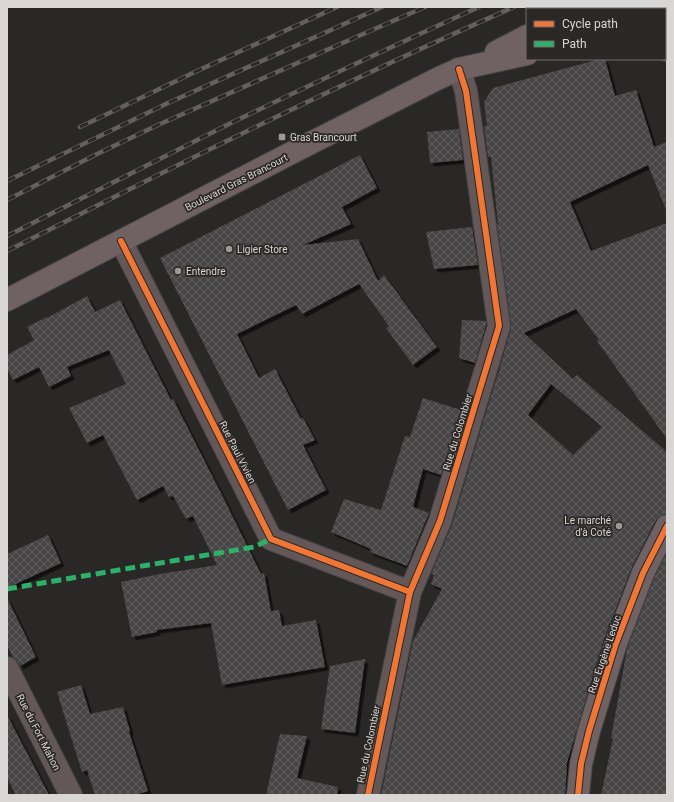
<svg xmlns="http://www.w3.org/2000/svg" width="674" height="802" font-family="Roboto,sans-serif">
	<defs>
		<pattern id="building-cross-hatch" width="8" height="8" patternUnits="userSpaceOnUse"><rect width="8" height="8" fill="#464444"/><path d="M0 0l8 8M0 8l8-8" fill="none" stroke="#605e5e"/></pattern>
		<filter id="shadow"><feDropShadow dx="3.5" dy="3.5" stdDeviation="0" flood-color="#0009"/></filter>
	</defs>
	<rect width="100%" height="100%" fill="#2a2827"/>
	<path fill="url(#building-cross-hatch)" fill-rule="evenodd" filter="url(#shadow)" d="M600,59H605L615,96L636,90L654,147L667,142V210H666L648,165L570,202L591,251L667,223V439L597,341L599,340L576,309L524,333L573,379L577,375L667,452V514L661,515L656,520L632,567L603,642L566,766H567L565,795H381L413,641L442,589L431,584L434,575L431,574L452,525L497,376L500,370H499L511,329V324L497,224H498L491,157H488L484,126H487L484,102L493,88ZM551,384L602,427L573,455L528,415Z
		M459,129L463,160L430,163L427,132Z
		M360,155L377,188L342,207L351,224L303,245L358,239L378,281L384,275L437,347L413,365L386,328L389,326L359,284L302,314L296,305L237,334L259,378L275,369L301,419L303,418L315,440L303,445L326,490L288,510L160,258Z
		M472,227L478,265L434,269L426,232Z
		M87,296L95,312L120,300L171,400L173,399L224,499L261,574L264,573L271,611L279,610L282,626L316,620L325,667L222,685L211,623L157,630V632L132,637L121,582L160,574L217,565L193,516L186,519L173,496L169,497L163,486L137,500L103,435L87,443L69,408L126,384L109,350L67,367L71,376L49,387L39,367L13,380L7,369V355L34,340L27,327L47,317V318Z
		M462,320L486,321V325L475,363L459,358Z
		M423,398L461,410L441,475L423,469L413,507L429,513L407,566L370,552L371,549L331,532L344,499L381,510L405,436L410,437Z
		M48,535L61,563L7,588V554Z
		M667,553V795H601L613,739L611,738L627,649L654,578Z
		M7,598L36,657L20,666L18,662L13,657L7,645Z
		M365,659L355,733L321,729L330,666Z
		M81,685L90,714L123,707L130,731L129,732L148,791L135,795H95L87,770L82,772L57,692Z
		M7,715L35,768L49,795H16L7,778Z
		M280,734L307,736L297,778L338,787L337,795H266Z"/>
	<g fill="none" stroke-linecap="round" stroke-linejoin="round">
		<g stroke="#454444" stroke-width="24">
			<path id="minor" d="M121,241L271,539L410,592
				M7,668L71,795
				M368,795L410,592L440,521L499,326L466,91L459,69"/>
		</g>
		<g stroke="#454444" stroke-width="24">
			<path id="secondary" d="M585,9L589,7
				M647,9V7
				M665,49L667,50
				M496,52L527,36
				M7,300L297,150L437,79L459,69L527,54
				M578,795L581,764L589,731L615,646L643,573L667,526"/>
		</g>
		<use href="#minor" stroke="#645758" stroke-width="22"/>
		<use href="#secondary" stroke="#706162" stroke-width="22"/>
		<g stroke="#665f5f" stroke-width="4.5">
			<path id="rail" d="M80,127L197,71L337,7
				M7,181L168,103L382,7
				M7,200L95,155L158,125L338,45L425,7
				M7,236C81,199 155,161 229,124C312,84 395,45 479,7
				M7,251C55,227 102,203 150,179C270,119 391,61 514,7"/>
		</g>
		<use href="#rail" stroke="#2b2826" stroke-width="3" stroke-dasharray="9" stroke-linecap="butt"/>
		<path stroke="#2db169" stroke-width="5" stroke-dasharray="10 5" stroke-linecap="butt" d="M7,589L254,547L271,539"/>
		<g stroke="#2b2826" stroke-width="8">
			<path id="cycleway" d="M121,241L271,539L410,592
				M368,795L410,592L440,521L499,326L466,91L459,69
				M578,795L581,764L589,731L615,646L643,573L667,526"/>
		</g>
		<use href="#cycleway" stroke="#f07635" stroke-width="6"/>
	</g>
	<g fill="#9c9a99" stroke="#2b2826" stroke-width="1.5">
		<rect x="278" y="133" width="8" height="8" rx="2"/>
		<circle cx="229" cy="249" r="4"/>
		<circle cx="178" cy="271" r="4"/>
		<circle cx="619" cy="526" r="4"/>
	</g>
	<g text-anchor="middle" stroke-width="3.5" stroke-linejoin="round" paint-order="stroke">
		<g font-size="10" fill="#d9d7d6" stroke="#2b2826" text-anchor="start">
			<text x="290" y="141">Gras Brancourt</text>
			<text x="237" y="253">Ligier Store</text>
			<text x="186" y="275">Entendre</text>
			<text x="611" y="524" text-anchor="end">Le marché<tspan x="611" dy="12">d'à Coté</tspan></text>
		</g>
		<g font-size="10" fill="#d9d7d6" stroke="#2b2826">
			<text transform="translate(236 182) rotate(-27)" y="4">Boulevard Gras Brancourt</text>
			<text transform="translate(457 432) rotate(-73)" y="4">Rue du Colombier</text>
			<text transform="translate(238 452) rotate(63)" y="4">Rue Paul Vivien</text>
			<text transform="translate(604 654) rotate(-71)" y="4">Rue Eugène Leduc</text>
			<text transform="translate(39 732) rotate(63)" y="4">Rue du Fort Mahon</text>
			<text transform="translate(368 744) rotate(-78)" y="4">Rue du Colombier</text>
		</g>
	</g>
	<rect width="674" height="802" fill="none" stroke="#d9d7d6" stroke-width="16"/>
	<rect x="526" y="8" width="140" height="52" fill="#2b2826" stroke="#716e6c"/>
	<rect x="534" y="21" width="20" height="6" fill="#f07635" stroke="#716e6c"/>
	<text x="562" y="28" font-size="12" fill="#d9d7d6">Cycle path</text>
	<rect x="534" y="41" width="20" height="6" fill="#2db169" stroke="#716e6c"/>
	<text x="562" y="48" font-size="12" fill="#d9d7d6">Path</text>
</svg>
